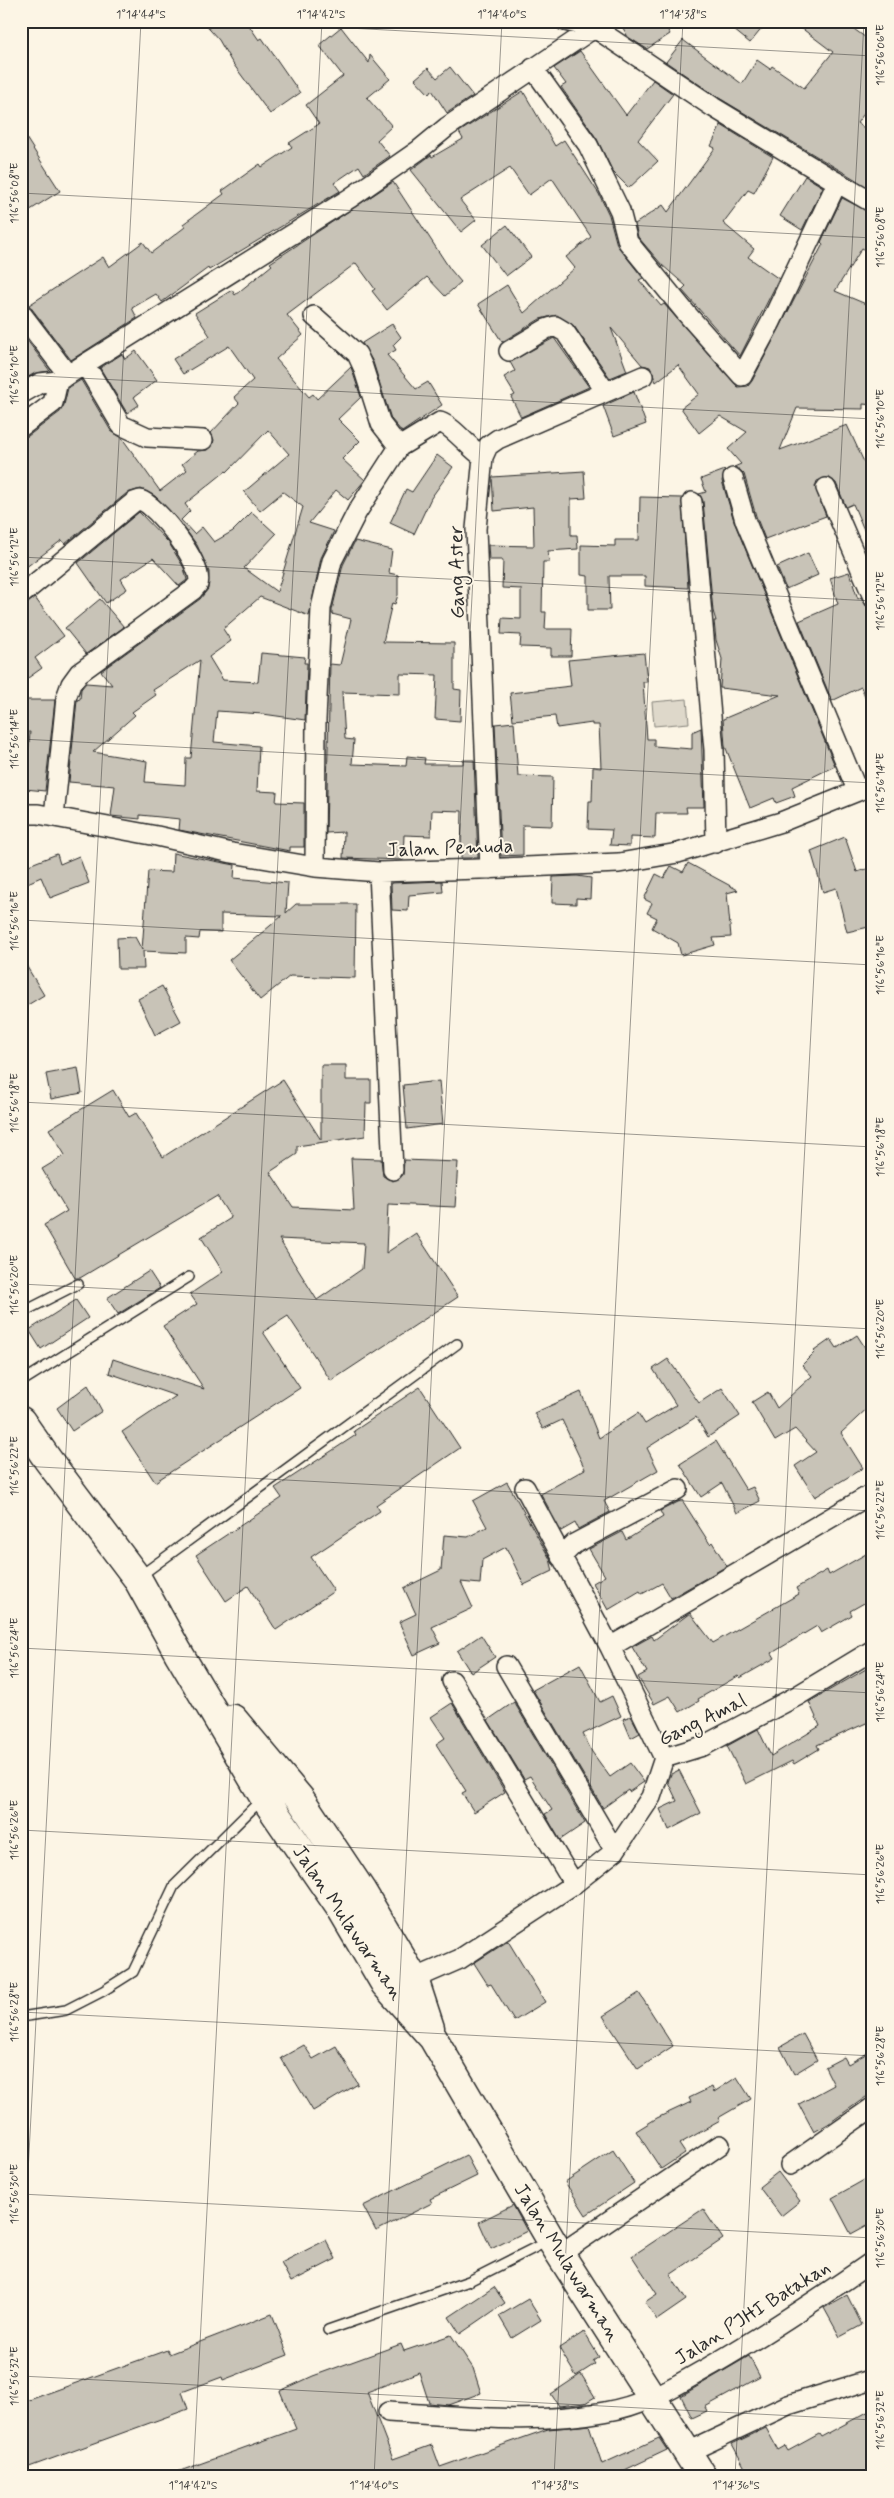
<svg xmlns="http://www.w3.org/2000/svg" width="894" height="2498" font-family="Mynerve,sans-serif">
	<rect width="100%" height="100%" fill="#fcf5e5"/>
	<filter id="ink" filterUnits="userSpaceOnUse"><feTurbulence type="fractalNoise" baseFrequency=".02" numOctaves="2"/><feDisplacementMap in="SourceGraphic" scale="10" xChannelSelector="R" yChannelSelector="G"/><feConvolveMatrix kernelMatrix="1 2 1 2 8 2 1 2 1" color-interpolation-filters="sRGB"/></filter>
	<g filter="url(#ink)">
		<path fill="#ded8ca" stroke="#84827a" d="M687,699L689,723L654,726L652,702Z"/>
		<path fill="#c8c3b7" stroke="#2b2b2b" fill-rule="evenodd" d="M202,21H246L259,40L262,38L300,93L270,114L231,61L219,40Z
			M619,21H662L670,34L647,49L628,37Z
			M723,21H768L750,43Z
			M792,21H843L873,43V102L857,123L873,134V190L719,98L666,62L683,40L742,84L757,60L770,69L772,66L804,88L833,52Z
			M341,27L369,63L370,55L390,79L367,98L392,126L377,140L390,156L364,174L359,166L334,183L340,191L209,270L208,268L162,302L156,294L132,308L137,318L71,360L29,305L103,257L109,267L143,242L151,253L185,227L183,224L224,194L222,191L260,164L262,167L292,147L289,143L319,124L306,105L343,76L319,45Z
			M580,51L626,115L653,80L673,94L638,140L658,161L629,188L613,172L597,139L561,87L566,84L554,68Z
			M450,67L473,96L447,113L432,90L429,94L415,79L428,68L437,78Z
			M523,91L555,146L564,140L599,194L609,215L617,245L643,278L639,280L661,306L664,304L738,387L748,386L752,381L823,244L821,242L842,198L873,214V254L862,248L835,291L873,307V357L868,384L873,385V405L863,404V409L797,408L780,450L847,425L864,462L873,458V551L853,504L846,507L836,483L828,477L817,481L815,487L826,516L765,539L756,516L744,474L740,470L734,467L741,464L728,449L747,432L720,416L699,433L681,408L699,394L678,365L656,382L650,367L642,365L611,328L627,371L610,378L574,326L557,315L540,319L502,342L478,304L507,285L524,313L575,268L566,257L591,237L552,178L529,195L510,168L460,200L476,220L461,232L411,170L431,155L432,157L463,139L459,132Z
			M721,125L773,157L754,193L748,190L723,223L754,249L748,257L779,279L740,356L682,290L686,286L662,265L638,237L635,224L663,205L668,212L715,148L711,146Z
			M21,130L60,191L21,216Z
			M805,176L823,187L802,230L780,216Z
			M393,182L450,269L461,282L445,296L427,277L387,310L372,291L375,289L356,263L287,315L303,335L276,359L309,397L313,394L317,399L351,367L361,397L338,419L360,441L342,459L365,480L348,500L336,490L309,523L334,531L321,558L309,616L260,597L223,629L231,641L209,657L223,680L258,682L261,653L305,657L304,663H307L305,720L263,714L217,711L214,742L259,746L257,791L277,792L276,802L304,803V847H290V851L179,830L180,819L140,815V819L111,816L115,786L69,782L77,700L80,699L81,689L86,683L112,685L101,671L200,599L208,589L209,572L197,545L176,517L155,496L141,489L127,493L65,544L62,540L21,571V438L28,436L60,412L64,405L68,388L81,380L111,431L122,438L160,491L187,470L182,464L198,451L208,450L212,447L214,440L211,433L239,403L234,397L253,380L229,346L183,374L173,359L210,336L195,313L232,290L235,295L272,265L270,263ZM268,430L289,454L244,492L260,511L283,492L303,507L277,592L244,568L276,534L252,512L233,531L214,542L202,527L194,534L181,520L190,511L185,504L226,471L227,472ZM200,660L191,758H186L185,785L145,782L147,761L93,752L135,715L132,712L156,695L153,690Z
			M507,225L531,257L506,276L482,245Z
			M392,324L401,337L393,345L396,350L387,355L416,389L428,382L442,405L402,432L391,419L373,362L362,343Z
			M21,332L50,371L35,373L23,380L21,377Z
			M554,338L589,387L521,417L511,397L515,395L504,377L515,371L510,362Z
			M136,351L157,380L134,397L139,405L127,413L100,368L122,354L125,359Z
			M634,392L646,424L614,436L603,406Z
			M437,455L453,467L431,498L414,534L390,523L406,489L412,492Z
			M725,470L722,481L735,524L835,766L792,787L795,796L776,803L774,798L750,808L725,746L723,719L780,695L720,688L722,659L716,640L714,621H716L713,611L703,501L699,494L706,492L701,479Z
			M584,471L586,498L571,499V535H577L578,549L548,551L549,562H543L542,612H546L545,629H572L571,656H551V648L520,647L521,635L501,634L502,618L521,619V589L502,588L503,560H489L488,545L534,546L533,507L494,511L492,477Z
			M640,497L682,498L688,588L645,586V576H609L610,610H588V576L581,575V545L615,546V540H639Z
			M139,512L169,543L184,568L187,580L179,586L153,558L121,579L127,589L106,603L78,563Z
			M355,541L392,550L389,573L398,575V595L395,604L392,603L383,642L454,643V689L461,690L460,721L435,719L437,675L400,674V694L342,692L345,739L354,740L352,764L406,766L407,756L425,758L424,764H463V760H474L478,858H461L462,811L432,810L431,836L404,835L403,860L343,858L344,832L326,833L330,664L340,665L351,619L332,614V610L343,565Z
			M808,553L818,575L786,589L777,567Z
			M849,572L858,599L861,597L866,606L873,608L872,716L861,687L832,701L799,621L838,604L830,578Z
			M35,598L64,636L35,658L42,668L21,683V606Z
			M100,599L124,627L86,654L65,628Z
			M644,653L647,682H643L647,739H654V746L692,749V732L701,728L704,807H686L687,813H656L655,838L630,837V846L610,845L612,830L588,829L589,801H592L593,767L601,768L599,725H592V723L557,728L555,716L513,720L510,693L571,686L568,660Z
			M21,700H55L45,791L25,789L30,732L21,733Z
			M514,722L518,776L553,777L552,826L523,825V855L501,856L495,724Z
			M845,837L857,872L873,867V886L868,888L873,907V926L847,932L836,888L823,892L811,851Z
			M173,853L235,865L234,878L288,883L286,913L296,904H356L355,978L290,976L260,1000L229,960L282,916L221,914V932H200L199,939L186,938V953L143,951L144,969H118L117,938L135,937L142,950L148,871L172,872Z
			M57,854L60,864L79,856L89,883L50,898L41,877L21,886V868Z
			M688,863L738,890L727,893L731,937L713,938L715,945L681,955L678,943L652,928L657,918L647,913L652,903L644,899L656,874L664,878L671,866L683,872Z
			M577,876L591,878L590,899L576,898V904L552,903L553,877Z
			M442,881L443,892L409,895L408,911L392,910L391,883Z
			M21,957L44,995L21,1009Z
			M162,986L181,1021L155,1035L138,999Z
			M321,1065H346V1080H371V1103H366L365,1136L297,1146V1154L270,1172L293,1207L354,1210L351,1158L381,1159L383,1176L393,1181L403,1175L404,1160L458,1162L455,1207L388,1204L386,1253L416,1233L458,1297L331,1381L288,1316L263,1332L300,1388L155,1482L122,1432L176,1396L109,1373L113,1359L204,1389L163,1326L197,1304L190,1294L223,1272L201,1237L231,1218L217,1196L80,1278H75L44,1225L67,1211L42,1169L65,1155L49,1129L113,1090L129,1117L136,1113L163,1157L283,1080L321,1140ZM279,1239L364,1243L362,1269L317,1300Z
			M78,1068L82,1093L51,1099L46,1074Z
			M439,1081L443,1124L407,1129L403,1085Z
			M149,1271L160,1288L118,1314L107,1298Z
			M76,1300L88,1318L41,1349L29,1330Z
			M857,1335L873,1360V1403L841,1433L863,1468L815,1497L795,1466L816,1452L795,1429L775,1441L752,1402L768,1392L777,1408L812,1376L802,1365L815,1352L814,1351L831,1339L837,1348Z
			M668,1359L699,1403L722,1388L740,1416L708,1437L696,1417L647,1448L658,1470L604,1501L610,1512L578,1529L575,1523L561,1531L541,1494L585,1469L562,1420L543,1429L534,1413L581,1392L599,1438L638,1413L645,1424L676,1405L653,1369Z
			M88,1385L102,1411L72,1431L57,1408Z
			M420,1387L460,1448L376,1505L380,1511L311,1557L334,1591L276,1630L248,1586L226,1601L196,1555L282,1498L275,1488L356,1435L354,1431Z
			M716,1441L746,1490L753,1487L760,1501L737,1513L722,1483L701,1497L680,1464Z
			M507,1482L550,1559L553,1571L524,1585L506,1547L482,1560L480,1584L461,1582L473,1608L432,1627L440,1643L414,1655L399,1622L416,1614L404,1588L441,1570L444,1535L468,1537L487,1527L473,1501Z
			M682,1500L710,1544L712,1542L727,1566L671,1598L662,1583L642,1594L640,1591L608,1610L593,1583L605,1576L589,1549L622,1532L626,1540L663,1517L660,1511Z
			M873,1550V1598L850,1611L852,1615L821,1633L817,1626L772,1653L775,1658L740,1678L738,1676L698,1699L699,1701L680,1712L670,1696L654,1704L638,1677L647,1672L632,1647L652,1636L654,1640L690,1613L713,1643L799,1594L796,1588L827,1570L829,1575Z
			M481,1635L495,1657L471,1673L457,1651Z
			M580,1664L600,1702L612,1696L621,1716L583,1734L592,1752L610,1777L630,1763L644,1782L629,1792L628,1790L603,1808L533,1690Z
			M873,1665V1720L817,1745L819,1749L794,1764L792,1761L746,1784L727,1746L758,1729L771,1756L820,1726L809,1702Z
			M514,1702L585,1823L560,1840L545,1814L552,1810L530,1776L524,1779L488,1720Z
			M452,1703L505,1792L474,1812L462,1793L466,1791L436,1744L445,1738L431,1717Z
			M631,1716L640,1733L631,1738L623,1719Z
			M679,1770L701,1813L669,1830L660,1809L677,1801L668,1782L671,1774Z
			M508,1941L545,2002L514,2021L491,1984L488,1985L474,1963Z
			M639,1993L673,2046L638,2069L603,2016Z
			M803,2034L817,2060L794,2074L780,2047Z
			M304,2045L313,2059L336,2046L358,2084L313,2111L281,2058Z
			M873,2050V2092L828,2124L814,2132L799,2104L834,2085L825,2067L844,2057L848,2064Z
			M737,2077L751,2099L718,2118L720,2121L679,2144L685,2153L661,2169L636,2131L657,2118L691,2102L689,2098L712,2087L714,2092Z
			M613,2150L634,2183L586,2215L565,2182Z
			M466,2155L477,2176L430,2199L432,2203L376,2231L363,2206Z
			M778,2172L800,2201L781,2216L759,2187Z
			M873,2175V2222L851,2234L832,2198Z
			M513,2205L527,2231L491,2249L479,2222Z
			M703,2209L723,2239L670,2275L686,2300L657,2320L645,2302L657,2294L632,2256Z
			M326,2240L336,2259L291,2282L281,2263Z
			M494,2287L505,2303L460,2334L449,2317Z
			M847,2295L862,2325L840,2337L824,2308Z
			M528,2299L541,2320L512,2338L499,2316Z
			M272,2314L288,2355L223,2380L222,2377L182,2392L188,2409L21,2470V2403L167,2350L169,2354Z
			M584,2332L599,2357L593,2361L595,2364L576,2376L559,2348Z
			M451,2335L473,2368L481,2393L448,2405L429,2403L419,2372L367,2392L393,2459L432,2445L440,2467L548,2429L589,2425L602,2464L659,2438L667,2450L610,2477H169V2475L296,2429L280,2391L313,2376L401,2344L404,2351Z
			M749,2356L760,2377L705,2407L707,2411L692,2418L681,2396Z
			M581,2374L595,2397L585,2403L559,2406L551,2394Z
			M873,2409V2477H750L732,2444L766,2428L778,2450L785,2446L788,2451L819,2434L821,2437Z"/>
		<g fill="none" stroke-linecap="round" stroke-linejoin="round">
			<g stroke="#2b2b2b" stroke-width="12">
				<path id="lane" d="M21,1313L78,1284
					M21,1382L189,1277
					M140,1576L457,1344
					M21,2017L66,2010L103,1991L133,1972L174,1886L262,1799
					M328,2330L469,2281L548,2241"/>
			</g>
			<g stroke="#2b2b2b" stroke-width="22">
				<path id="street" d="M533,68L588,145L620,211L628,242L686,313L742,376L771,322L835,187V181L713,107L595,28L565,21
					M835,181L873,203
					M21,313L68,375
					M314,316L357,354L363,367L381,424L399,447
					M509,351L546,329L555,326L565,332L606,392
					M85,364L121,425L147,437L203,440
					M21,394L40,383L58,381L350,198L419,150L447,127L600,24
					M21,427L53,403L58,381
					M733,478L745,520L857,790
					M826,488L873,597
					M692,502L714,750L716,843
					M21,595L134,502L140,500C156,504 205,566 198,584C197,586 194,588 193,590L79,673L71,684L66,698L54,817
					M21,814H38L157,836L232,853L315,867L379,872L480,869L619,863L678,853L781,822L873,785
					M315,867L316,720L321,608L332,561L357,512L399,447L440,422C454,427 469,448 483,457
					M490,869L476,529L483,457L488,446L498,439L643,376
					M379,872L393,1170
					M525,1488L610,1647L664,1758
					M561,1557L574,1544L678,1489
					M610,1647L873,1493
					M506,1666L615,1851
					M452,1681L574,1884
					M664,1758L703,1746L797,1696L873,1650
					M414,1979L460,1959L574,1884L615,1851L651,1797L664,1758
					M790,2165L873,2107
					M560,2254L720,2145
					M388,2412C460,2416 532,2425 604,2412C647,2405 677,2385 714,2364C769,2332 821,2297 873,2261
					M688,2452L788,2405L870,2380"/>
			</g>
			<g stroke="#2b2b2b" stroke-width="31">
				<path id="highway" d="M21,1421L48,1460L137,1578L178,1652L264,1797L339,1906L385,1984L433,2038L551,2240L703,2477
					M233,1719L301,1800L361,1890L414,1979L430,2028"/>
			</g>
			<use href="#lane" stroke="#fcf5e5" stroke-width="9"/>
			<use href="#street" stroke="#fcf5e5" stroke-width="19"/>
			<use href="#highway" stroke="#fcf5e5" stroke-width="28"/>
		</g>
	</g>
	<path fill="none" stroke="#2b2b2b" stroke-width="1" stroke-opacity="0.45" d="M217,21L873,56M21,193L873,238M21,375L873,419M21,557L873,601M21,739L873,783M21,920L873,965M21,1102L873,1147M21,1284L873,1329M21,1466L873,1511M21,1648L873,1693M21,1830L873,1875M21,2012L873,2056M21,2194L873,2238M21,2306L141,21M21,2376L873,2420M193,2477L322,21M374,2477L502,21M554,2477L683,21M735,2477L864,21"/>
	<g text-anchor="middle" stroke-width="4" stroke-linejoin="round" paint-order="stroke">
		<g font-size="20" fill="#2b2b2b" stroke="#fcf5e5">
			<text transform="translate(456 572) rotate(-91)" y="7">Gang Aster</text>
			<text transform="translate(450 847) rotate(-2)" y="7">Jalan Pemuda</text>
			<text transform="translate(702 1719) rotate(-26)" y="7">Gang Amal</text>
			<text transform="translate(349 1922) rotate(56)" y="7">Jalan Mulawarman</text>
			<text transform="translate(568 2262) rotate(58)" y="7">Jalan Mulawarman</text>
			<text transform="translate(752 2312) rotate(-32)" y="7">Jalan PJHI Batakan</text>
		</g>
	</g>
	<rect width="894" height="2498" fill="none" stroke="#fcf5e5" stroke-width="55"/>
	<rect x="28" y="28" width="838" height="2442" fill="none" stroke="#2b2b2b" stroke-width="2"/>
	<g font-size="12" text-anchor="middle" fill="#2b2b2b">
		<text x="141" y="18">1°14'44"S</text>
		<text x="321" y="18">1°14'42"S</text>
		<text x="502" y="18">1°14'40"S</text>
		<text x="683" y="18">1°14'38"S</text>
		<text transform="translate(880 55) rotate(-90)" y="4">116°56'06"E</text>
		<text transform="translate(14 193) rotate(-90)" y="4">116°56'08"E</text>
		<text transform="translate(880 237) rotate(-90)" y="4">116°56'08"E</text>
		<text transform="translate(14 375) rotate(-90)" y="4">116°56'10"E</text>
		<text transform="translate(880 419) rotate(-90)" y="4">116°56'10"E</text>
		<text transform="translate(14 557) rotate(-90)" y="4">116°56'12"E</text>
		<text transform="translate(880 601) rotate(-90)" y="4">116°56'12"E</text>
		<text transform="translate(14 739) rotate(-90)" y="4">116°56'14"E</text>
		<text transform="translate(880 783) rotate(-90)" y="4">116°56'14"E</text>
		<text transform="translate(14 921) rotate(-90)" y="4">116°56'16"E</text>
		<text transform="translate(880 965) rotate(-90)" y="4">116°56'16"E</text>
		<text transform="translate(14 1103) rotate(-90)" y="4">116°56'18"E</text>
		<text transform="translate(880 1147) rotate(-90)" y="4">116°56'18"E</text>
		<text transform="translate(14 1285) rotate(-90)" y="4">116°56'20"E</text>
		<text transform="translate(880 1329) rotate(-90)" y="4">116°56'20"E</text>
		<text transform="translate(14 1466) rotate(-90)" y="4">116°56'22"E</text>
		<text transform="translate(880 1510) rotate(-90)" y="4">116°56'22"E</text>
		<text transform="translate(14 1648) rotate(-90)" y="4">116°56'24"E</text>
		<text transform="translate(880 1692) rotate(-90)" y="4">116°56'24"E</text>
		<text transform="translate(14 1830) rotate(-90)" y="4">116°56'26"E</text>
		<text transform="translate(880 1874) rotate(-90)" y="4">116°56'26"E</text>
		<text transform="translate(14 2012) rotate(-90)" y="4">116°56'28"E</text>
		<text transform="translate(880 2056) rotate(-90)" y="4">116°56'28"E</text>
		<text transform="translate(14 2194) rotate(-90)" y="4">116°56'30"E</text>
		<text transform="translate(880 2238) rotate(-90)" y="4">116°56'30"E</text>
		<text transform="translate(14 2376) rotate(-90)" y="4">116°56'32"E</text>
		<text transform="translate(880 2420) rotate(-90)" y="4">116°56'32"E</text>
		<text x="193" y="2489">1°14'42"S</text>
		<text x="374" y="2489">1°14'40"S</text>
		<text x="555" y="2489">1°14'38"S</text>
		<text x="736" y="2489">1°14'36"S</text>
	</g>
</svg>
